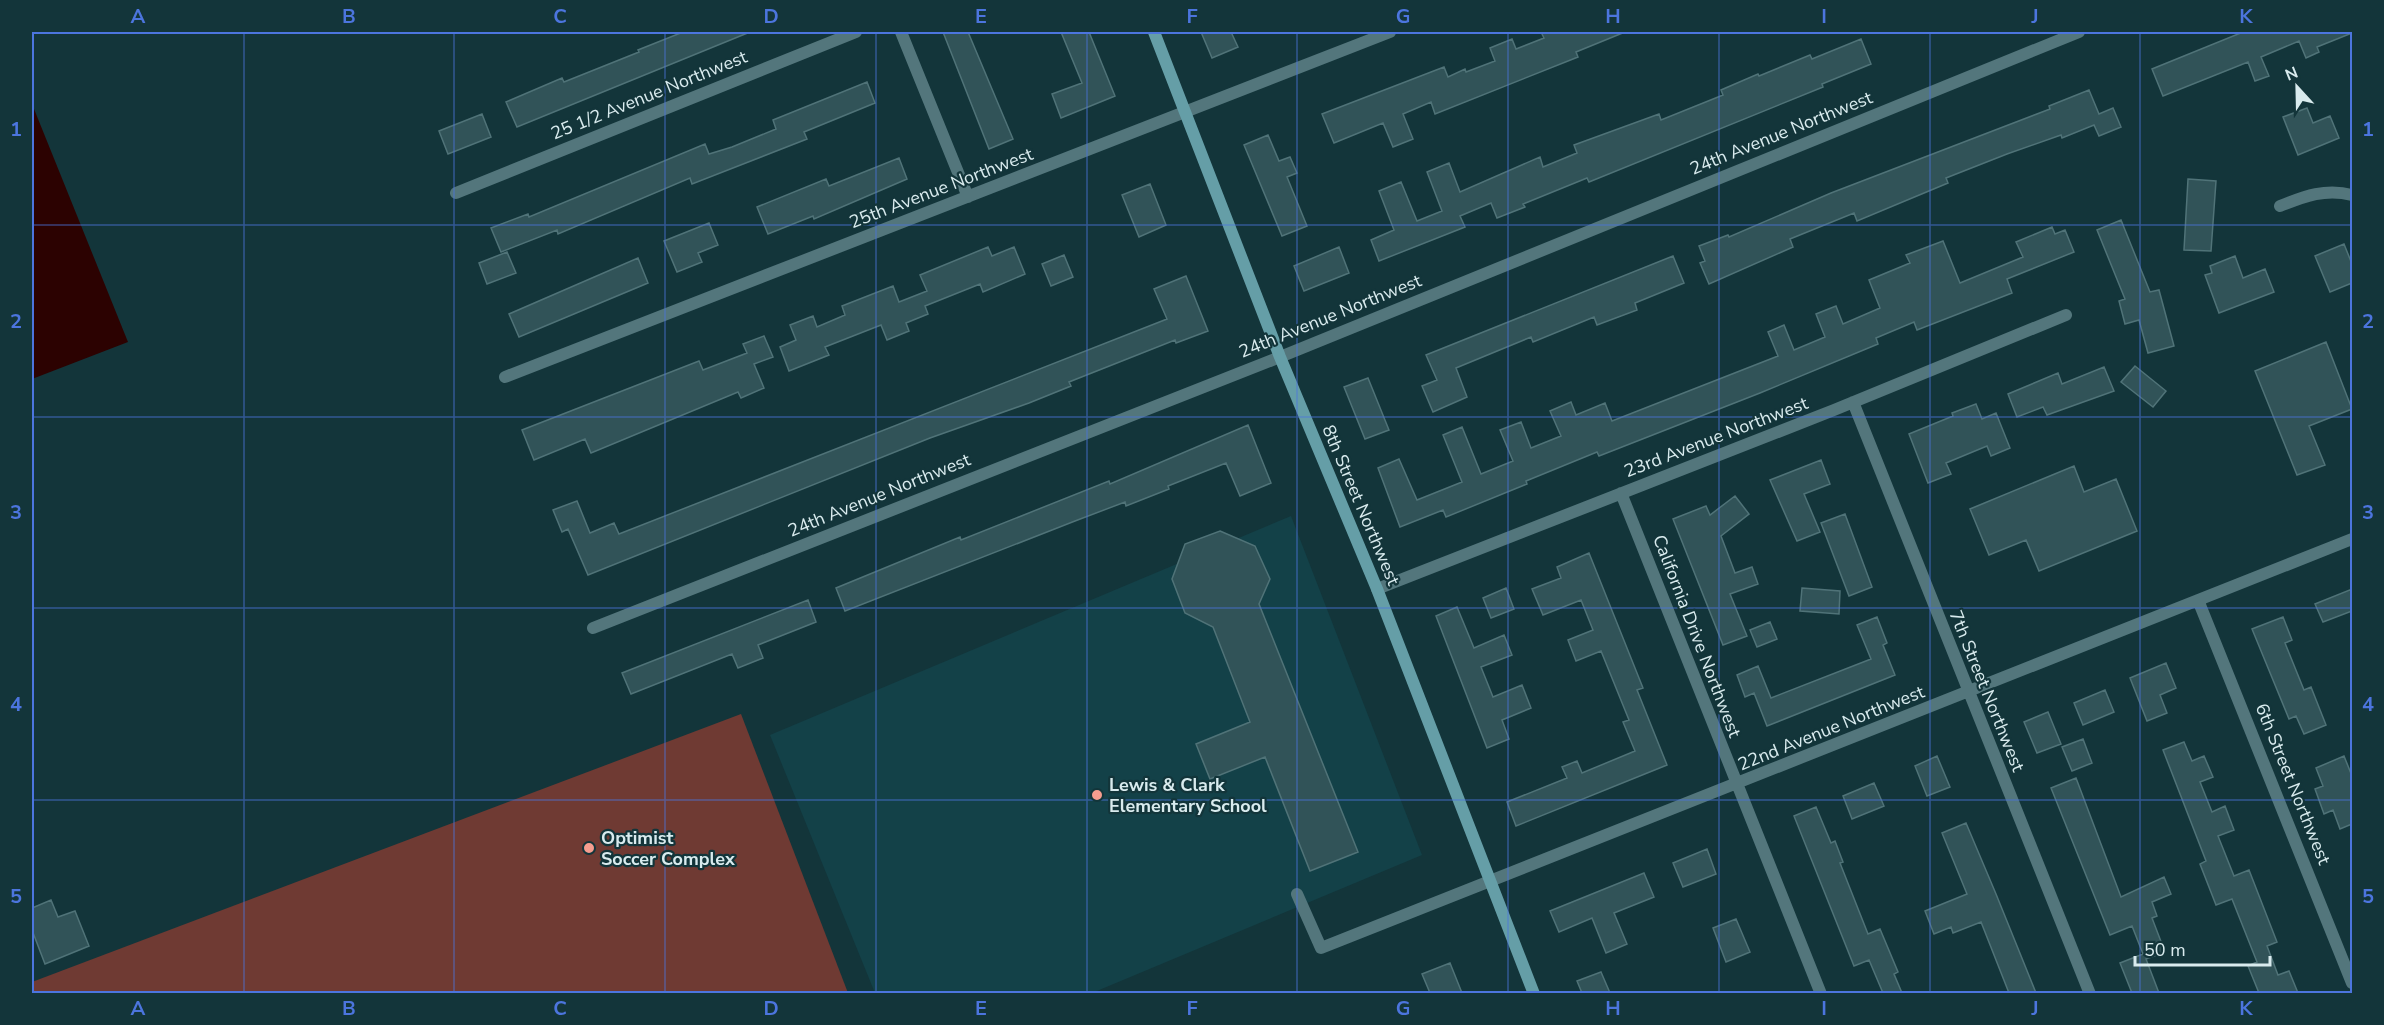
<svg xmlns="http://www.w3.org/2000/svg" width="2384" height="1025" font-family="'Nunito Sans',sans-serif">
	<rect width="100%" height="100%" fill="#13353a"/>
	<path fill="#134148" d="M1291,516L1422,855L1092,993H875L770,735Z"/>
	<path fill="#6f3a33" d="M741,714L848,993H32V982Z"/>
	<path fill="#2c0201" d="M32,104L128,342L32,379Z"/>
	<path fill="#315358" stroke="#507378" stroke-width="1.5" d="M683,32H750L517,127L506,102L562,78L564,82L639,52L638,50Z
		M943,32H968L1013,139L989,149Z
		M1061,32H1089L1115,96L1061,118L1052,94L1082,83Z
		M1201,32H1231L1238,47L1212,58Z
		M1541,32H1625L1576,52L1578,57L1435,114L1431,102L1403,114L1413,139L1393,147L1383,123L1334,143L1322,114L1444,67L1448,77L1465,69L1466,72L1495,61L1490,48L1512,39L1516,49L1544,38Z
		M2243,32H2352V33L2317,47L2319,52L2306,58L2299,41L2261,57L2269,76L2255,81L2248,62L2163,96L2152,69Z
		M1861,39L1871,64L1822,84L1823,87L1589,182L1587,178L1523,204L1525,207L1497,218L1491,203L1460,216L1465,227L1379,261L1371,240L1394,230L1379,191L1401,182L1417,221L1442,211L1427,172L1449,163L1460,192L1540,157L1543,167L1577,153L1574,145L1659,114L1661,120L1723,95L1721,90L1758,74L1759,76L1810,55L1812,59Z
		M867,82L875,103L804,132L807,139L692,184L690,178L558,234L557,230L501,252L491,228L528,214L529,217L705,144L709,154L732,147L776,129L773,120Z
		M2089,90L2099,114L2113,108L2121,127L2099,136L2094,125L2062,138L2061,135L2007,154L1946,178L1948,183L1857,221L1854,213L1790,239L1793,247L1709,284L1700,263L1705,261L1699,246L1728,235L1729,237L1831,193L2050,109L2049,106Z
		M2307,108L2313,123L2330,116L2339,138L2298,155L2283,117Z
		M482,114L491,137L448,154L439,131Z
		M1268,135L1279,161L1290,157L1297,173L1287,177L1307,226L1282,236L1244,145Z
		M899,158L907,179L814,219L813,216L768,234L757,207L826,179L829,186Z
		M2188,179L2216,181L2211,251L2184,250Z
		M1150,184L1166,225L1139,237L1122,195Z
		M2121,220L2150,292L2159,290L2174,346L2148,353L2139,320L2125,324L2119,301L2125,299L2097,230Z
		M709,223L718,245L698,253L702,262L677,272L664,241Z
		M2052,227L2055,234L2065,230L2074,252L2007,279L2012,293L1917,330L1914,322L1876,338L1878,344L1760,393L1599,456L1597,452L1526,481L1527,484L1446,517L1443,510L1400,527L1378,468L1399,459L1417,500L1462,482L1443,435L1462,427L1481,474L1513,461L1500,430L1521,422L1531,448L1561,436L1550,411L1571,402L1576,415L1605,403L1612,421L1778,356L1768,332L1784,325L1794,350L1825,337L1816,314L1836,306L1843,324L1880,308L1869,280L1910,263L1906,255L1943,241L1960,283L2023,257L2016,242Z
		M2344,244L2352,264V283L2330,292L2315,256Z
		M988,247L992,256L1014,247L1025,274L983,292L980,284L925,306L928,314L906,323L909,331L887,340L881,325L825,347L829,355L789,371L780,347L796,340L790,325L813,316L817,327L845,315L842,306L893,286L899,302L927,291L920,275Z
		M1339,247L1349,273L1304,291L1294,266Z
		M507,252L516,273L487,284L479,263Z
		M1064,255L1073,277L1051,286L1042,264Z
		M1673,256L1684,283L1635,303L1637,310L1597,325L1594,317L1533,342L1531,337L1456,368L1467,397L1433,412L1422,386L1437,380L1426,355Z
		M2235,256L2243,278L2265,269L2274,292L2219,313L2205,275L2212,273L2210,266Z
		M638,258L648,283L519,337L509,314Z
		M1186,276L1208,331L1176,343L1175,340L1069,382L1071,386L1029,403L930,438L588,575L568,529L562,532L553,510L577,501L590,533L614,523L619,534L1167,319L1154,289Z
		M764,336L773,357L754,364L764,388L741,398L738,392L591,453L585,439L534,460L522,430L699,361L703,370L747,353L743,344Z
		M2326,342L2352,409L2309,426L2325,465L2297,475L2255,371Z
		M2135,366L2166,391L2153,407L2121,382Z
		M2104,367L2114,391L2047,415L2043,407L2017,417L2008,394L2058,373L2062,384Z
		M1368,378L1389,430L1365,439L1344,387Z
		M1976,404L1982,419L1996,413L2010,448L1991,456L1987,446L1946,463L1951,474L1928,483L1909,434L1953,416L1952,413Z
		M1248,425L1271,483L1240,496L1226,463L1168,486L1169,489L1126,506L1125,502L1075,521L845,611L836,588L960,537L961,540L1109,481L1110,484Z
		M1821,460L1830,484L1804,494L1820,532L1797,541L1770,480Z
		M2074,466L2084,492L2116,479L2137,531L2039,571L2026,540L1989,555L1970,509Z
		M1735,496L1749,514L1721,536L1735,573L1752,567L1758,584L1730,594L1747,636L1723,645L1673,519L1706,506L1710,515Z
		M1845,514L1872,587L1849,596L1821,523Z
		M1220,531L1255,546L1270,579L1259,604L1358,852L1310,871L1265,757L1210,779L1196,744L1250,722L1213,627L1185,613L1172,579L1185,544Z
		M1589,553L1643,688L1637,690L1667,765L1516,826L1507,802L1567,778L1562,767L1577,761L1582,773L1635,751L1623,722L1629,720L1601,651L1576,661L1568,640L1593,630L1581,600L1543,615L1532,589L1561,578L1557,567Z
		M1506,588L1514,609L1491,618L1483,598Z
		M1802,588L1840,591L1839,614L1800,611Z
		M2352,589V611L2323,622L2315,604Z
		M808,600L816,622L758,645L763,658L738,668L732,654L631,694L622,673Z
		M1457,607L1474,648L1504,635L1512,655L1481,667L1493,697L1522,685L1531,708L1502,720L1509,739L1487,748L1436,616Z
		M1877,617L1887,643L1883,645L1895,675L1767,726L1754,693L1745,697L1737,675L1758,666L1771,698L1871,659L1857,625Z
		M2283,617L2292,640L2285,643L2304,690L2311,687L2326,725L2304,734L2296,716L2289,719L2252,629Z
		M1770,622L1777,639L1757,647L1750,630Z
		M2166,663L2176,688L2160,695L2167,713L2147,721L2130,678Z
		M2105,690L2114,712L2083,725L2074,703Z
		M2048,712L2061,744L2037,753L2024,722Z
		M2083,739L2092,763L2072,771L2062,747Z
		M2184,742L2192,761L2204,756L2213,777L2200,782L2212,812L2225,806L2234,830L2218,836L2234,876L2249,870L2277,942L2267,946L2278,975L2289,971L2298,993H2259L2248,966L2257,962L2232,899L2216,905L2200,864L2206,861L2163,750Z
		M1937,756L1950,787L1927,796L1915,766Z
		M2344,756L2352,776V824L2340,829L2333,810L2324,814L2315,789L2323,786L2316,768Z
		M2076,778L2121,897L2164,877L2171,894L2152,902L2157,916L2152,918L2165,952L2146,959L2159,993H2132L2120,963L2143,954L2132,926L2110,935L2051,788Z
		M1874,783L1884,806L1852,819L1843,796Z
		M1816,807L1831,843L1835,841L1843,862L1840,863L1868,934L1880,929L1898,972L1894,974L1902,993H1883L1869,960L1854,966L1794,816Z
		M1966,823L1996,894L2036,993H2009L1981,922L1953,933L1951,927L1934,934L1925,911L1967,894L1942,833Z
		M1707,849L1716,874L1683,887L1673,863Z
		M1644,873L1654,897L1614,913L1627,944L1606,953L1592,918L1559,932L1550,911Z
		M51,900L58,917L75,911L89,946L45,964L32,930V908Z
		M1736,919L1750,952L1726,962L1713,928Z
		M1450,963L1462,993H1430L1422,974Z
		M1601,972L1610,993H1582L1577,981Z"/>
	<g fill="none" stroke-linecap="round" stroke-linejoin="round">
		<path stroke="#53767c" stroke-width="12" d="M901,32L968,197
			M456,193L856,32
			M2280,206C2305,196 2326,188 2352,195
			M505,377L1390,32
			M1853,402L2090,994
			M1621,493L1821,994
			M1377,589L1834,410L2066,315
			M2198,600L2352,983
			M593,628L1280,357L2079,32
			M1297,894L1321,948L2352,539"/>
		<path stroke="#659ea7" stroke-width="12" d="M1154,32L1280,357L1377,589L1534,994"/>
	</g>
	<path fill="none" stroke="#4c75de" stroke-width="1.5" stroke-opacity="0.55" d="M244,32V994M454,32V994M665,32V994M876,32V994M1087,32V994M1297,32V994M1508,32V994M1719,32V994M1930,32V994M2140,32V994M32,225H2352M32,417H2352M32,608H2352M32,800H2352"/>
	<g fill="#f59d8f" stroke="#13353a" stroke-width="2">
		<circle cx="1097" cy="795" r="6"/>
		<circle cx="589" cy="848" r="6"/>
	</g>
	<g text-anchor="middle" stroke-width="4.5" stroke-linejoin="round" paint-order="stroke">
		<g font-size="18" fill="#d9ebee" stroke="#13353a">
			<text transform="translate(649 95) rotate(-22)" y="6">25 1/2 Avenue Northwest</text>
			<text transform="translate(1781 133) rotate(-22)" y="6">24th Avenue Northwest</text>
			<text transform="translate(941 188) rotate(-21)" y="6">25th Avenue Northwest</text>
			<text transform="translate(1330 316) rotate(-22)" y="6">24th Avenue Northwest</text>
			<text transform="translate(1716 437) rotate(-21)" y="6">23rd Avenue Northwest</text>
			<text transform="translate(879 495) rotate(-22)" y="6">24th Avenue Northwest</text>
			<text transform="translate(1361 505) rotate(67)" y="6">8th Street Northwest</text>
			<text transform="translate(1697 636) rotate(69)" y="6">California Drive Northwest</text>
			<text transform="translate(1987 691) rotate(68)" y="6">7th Street Northwest</text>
			<text transform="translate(1831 728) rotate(-22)" y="6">22nd Avenue Northwest</text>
			<text transform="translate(2293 784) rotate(68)" y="6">6th Street Northwest</text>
		</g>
		<g font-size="18" font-weight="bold" fill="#d9ebee" stroke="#13353a" text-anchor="start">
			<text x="1109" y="791">Lewis &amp; Clark<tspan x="1109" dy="21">Elementary School</tspan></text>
			<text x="601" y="844">Optimist<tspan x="601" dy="21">Soccer Complex</tspan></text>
		</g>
	</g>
	<rect width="2384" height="1025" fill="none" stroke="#13353a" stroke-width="66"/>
	<g transform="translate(2297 87) rotate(338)" stroke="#13353a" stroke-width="4.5" paint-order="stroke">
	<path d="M0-4.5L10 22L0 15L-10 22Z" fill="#d9ebee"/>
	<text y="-9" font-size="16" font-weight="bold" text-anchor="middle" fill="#d9ebee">N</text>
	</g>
	<path d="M2135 956v9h135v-9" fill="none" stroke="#d9ebee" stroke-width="3"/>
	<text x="2144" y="956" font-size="18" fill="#d9ebee" stroke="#13353a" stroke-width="4.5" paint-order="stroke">50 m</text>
	<rect x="33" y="33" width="2318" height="959" fill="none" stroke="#4c75de" stroke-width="2"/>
	<g font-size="20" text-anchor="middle" font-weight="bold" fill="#4c75de">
		<text x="138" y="23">A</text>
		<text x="349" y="23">B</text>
		<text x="560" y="23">C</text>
		<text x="771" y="23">D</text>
		<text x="981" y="23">E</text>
		<text x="1192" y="23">F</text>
		<text x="1403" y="23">G</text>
		<text x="1613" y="23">H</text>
		<text x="1824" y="23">I</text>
		<text x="2035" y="23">J</text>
		<text x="2246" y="23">K</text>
		<text x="16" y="136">1</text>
		<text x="2368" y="136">1</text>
		<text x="16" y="328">2</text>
		<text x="2368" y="328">2</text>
		<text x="16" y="519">3</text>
		<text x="2368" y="519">3</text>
		<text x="16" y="711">4</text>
		<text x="2368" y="711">4</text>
		<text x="16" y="903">5</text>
		<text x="2368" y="903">5</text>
		<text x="138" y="1015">A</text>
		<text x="349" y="1015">B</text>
		<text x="560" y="1015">C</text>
		<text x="771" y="1015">D</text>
		<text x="981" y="1015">E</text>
		<text x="1192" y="1015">F</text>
		<text x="1403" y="1015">G</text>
		<text x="1613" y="1015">H</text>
		<text x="1824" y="1015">I</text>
		<text x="2035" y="1015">J</text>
		<text x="2246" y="1015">K</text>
	</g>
</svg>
